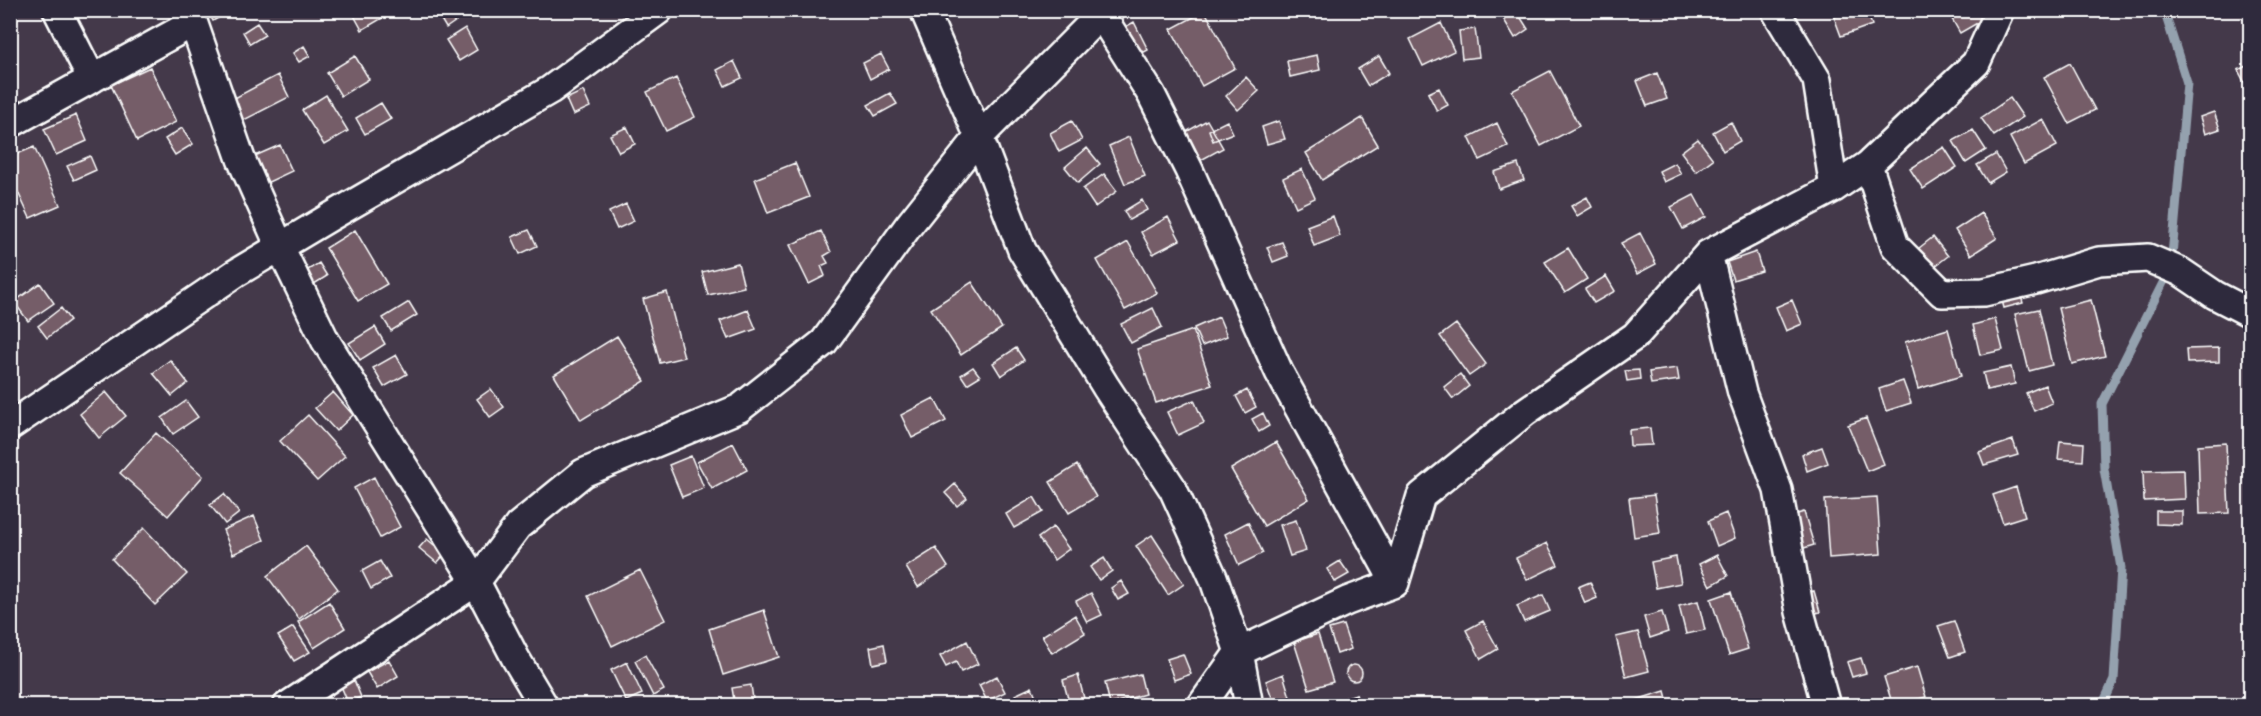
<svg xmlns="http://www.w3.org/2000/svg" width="2261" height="716" font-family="Delius,sans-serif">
	<rect width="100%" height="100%" fill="#44394a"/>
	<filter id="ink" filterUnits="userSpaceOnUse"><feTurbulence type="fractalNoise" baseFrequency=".0167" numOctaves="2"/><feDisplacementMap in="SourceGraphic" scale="12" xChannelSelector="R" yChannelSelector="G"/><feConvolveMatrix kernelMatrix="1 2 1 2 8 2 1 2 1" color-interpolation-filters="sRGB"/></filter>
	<g filter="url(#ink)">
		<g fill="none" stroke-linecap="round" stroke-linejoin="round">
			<path stroke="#94a1ae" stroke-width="9" d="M2102,706L2114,680L2121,568L2104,469L2102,404L2171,267L2187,83L2164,10"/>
		</g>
		<path fill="#755d67" stroke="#fff" stroke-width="1.5" d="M207,10H229L230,11L213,21Z
			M351,10H390L391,13L362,30Z
			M472,10L446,28L436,11V10Z
			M1498,10H1516L1528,29L1515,38Z
			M1853,10H1866L1872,25L1841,36L1834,17Z
			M1967,10H1991L1993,14L1960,33L1952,19Z
			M1205,11L1235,68L1202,86L1171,29Z
			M1134,22L1148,50L1131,59L1116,32Z
			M257,23L265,35L250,44L243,32Z
			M1441,23L1454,51L1423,66L1410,39Z
			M465,28L477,50L459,61L446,40Z
			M1475,29L1479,57L1462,59L1459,31Z
			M304,46L310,56L299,62L293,53Z
			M881,54L889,69L870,79L863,63Z
			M1317,55L1320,70L1290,77L1287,61Z
			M355,56L369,79L341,96L327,73Z
			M1379,56L1389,73L1368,86L1358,69Z
			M734,61L742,78L725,86L717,70Z
			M2070,63L2095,110L2069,123L2044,77Z
			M2250,64V88L2248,89L2238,70Z
			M150,67L176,122L137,141L111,85Z
			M1550,71L1579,126L1541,146L1512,91Z
			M1657,73L1667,99L1647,106L1637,81Z
			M278,75L289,97L240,122L229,101Z
			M1246,77L1259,91L1238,110L1226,96Z
			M676,78L695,117L666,131L647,92Z
			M1439,88L1448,105L1437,111L1428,93Z
			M583,91L590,107L573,115L566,99Z
			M890,93L897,104L875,116L868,105Z
			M326,95L348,131L324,145L302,110Z
			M2010,98L2023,117L1994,136L1981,118Z
			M381,103L391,119L365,134L356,118Z
			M2214,112L2220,129L2205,134L2200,117Z
			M76,115L87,141L56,155L44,129Z
			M1362,118L1378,145L1322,180L1306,153Z
			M2043,119L2057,146L2024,164L2010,137Z
			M1207,120L1223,148L1201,160L1186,132Z
			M1072,121L1082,140L1059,152L1050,133Z
			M1227,121L1233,133L1213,141L1209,130Z
			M1279,121L1285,139L1267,144L1262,127Z
			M1731,122L1740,141L1723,151L1713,132Z
			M1497,123L1508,147L1480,160L1469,137Z
			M627,127L635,144L619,152L610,135Z
			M182,128L193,144L175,155L165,139Z
			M1973,130L1986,150L1966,163L1953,141Z
			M1129,137L1145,176L1125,184L1109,146Z
			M1698,139L1713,159L1696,172L1681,152Z
			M280,145L292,171L260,186L248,159Z
			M34,147L60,205L30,218L10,175V157Z
			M1944,147L1957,167L1923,189L1910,169Z
			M1087,148L1100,164L1078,183L1065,167Z
			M1996,154L2006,172L1988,183L1977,165Z
			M90,156L96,170L74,180L67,166Z
			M795,163L809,197L768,213L755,179Z
			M1675,163L1681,174L1664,182L1659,171Z
			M1518,164L1524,180L1499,189L1494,172Z
			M1302,169L1315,198L1296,207L1283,178Z
			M1104,174L1117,191L1095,207L1083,189Z
			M1694,195L1706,217L1683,229L1671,207Z
			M1587,197L1592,207L1577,216L1571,206Z
			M1142,200L1147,210L1129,220L1124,211Z
			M626,204L634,221L617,229L609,212Z
			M1981,213L1997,238L1971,255L1955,230Z
			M1333,216L1340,236L1314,246L1307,226Z
			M1168,217L1180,240L1153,254L1141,232Z
			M355,230L387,284L358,301L326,248Z
			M529,230L537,246L520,254L512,237Z
			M821,231L831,252L824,256L828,263L821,266L825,276L809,284L790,245Z
			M1640,233L1656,264L1637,274L1621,243Z
			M1933,237L1948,256L1929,271L1914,252Z
			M1128,242L1157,293L1125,310L1097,260Z
			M1282,242L1288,256L1273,262L1267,247Z
			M1568,248L1587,279L1565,293L1545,262Z
			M1756,252L1762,271L1733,280L1727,262Z
			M319,263L327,276L306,289L298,276Z
			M738,263L744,287L708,295L702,272Z
			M1606,276L1615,291L1594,303L1585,289Z
			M972,282L1002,328L961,355L931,309Z
			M40,283L54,303L28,321L14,302Z
			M2019,289L2023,303L2004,308L2000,293Z
			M667,292L684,357L660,363L643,299Z
			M1792,300L1802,324L1786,331L1776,307Z
			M2091,300L2105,356L2072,364L2058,308Z
			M409,302L417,315L391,331L383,318Z
			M61,308L70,320L47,338L38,326Z
			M1153,308L1162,327L1131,343L1121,324Z
			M2039,309L2052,365L2029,371L2015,314Z
			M748,310L756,329L728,339L720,321Z
			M1219,317L1227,336L1202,346L1194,328Z
			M1995,319L2003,350L1980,355L1973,325Z
			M1456,324L1486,364L1469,376L1440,336Z
			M375,327L385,344L360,360L349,343Z
			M1948,329L1961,376L1918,389L1905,342Z
			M1193,330L1212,385L1156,403L1137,349Z
			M617,336L645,381L581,420L554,375Z
			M1016,348L1024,360L1001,376L993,363Z
			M2219,348V362L2187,363L2186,349Z
			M396,355L407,374L384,387L373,368Z
			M170,360L188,383L172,396L153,373Z
			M973,367L980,376L967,384L961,375Z
			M2011,367L2015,384L1987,390L1983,373Z
			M1677,368L1679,380L1651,384L1649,372Z
			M1639,370L1640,379L1627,381L1625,371Z
			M1460,374L1469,386L1453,399L1444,387Z
			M1903,381L1911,403L1886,411L1879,389Z
			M2045,385L2052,403L2034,411L2026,393Z
			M491,389L504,407L490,417L477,399Z
			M1247,390L1256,407L1245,413L1236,396Z
			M106,392L126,416L99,438L80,414Z
			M333,392L353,415L336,431L315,408Z
			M934,398L946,421L912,438L901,415Z
			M1194,400L1204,423L1178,435L1167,412Z
			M186,401L198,417L173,434L162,418Z
			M1263,413L1269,426L1259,432L1252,419Z
			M308,415L345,456L317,481L280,441Z
			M1866,418L1884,464L1867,471L1848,425Z
			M1650,428L1652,445L1630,446L1629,430Z
			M156,433L203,476L168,516L120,473Z
			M2013,440L2018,455L1984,465L1979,452Z
			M2060,441L2084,443L2083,461L2058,459Z
			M1276,442L1309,499L1264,526L1231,469Z
			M733,443L747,470L712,489L697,462Z
			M2226,443L2229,513L2200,514L2198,445Z
			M1822,447L1828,463L1807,471L1802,454Z
			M691,456L704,488L682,497L669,465Z
			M1077,465L1096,497L1069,513L1050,482Z
			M2184,470L2185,499L2144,501L2143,471Z
			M374,477L400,527L380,538L354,488Z
			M955,484L967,498L957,506L945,493Z
			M2016,487L2025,516L2003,523L1993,495Z
			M224,494L239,513L225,524L210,505Z
			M1654,495L1660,533L1634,537L1629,498Z
			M1034,497L1043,512L1014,528L1006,514Z
			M1877,497L1881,554L1829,558L1825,500Z
			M2156,511H2182V525L2156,524Z
			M1804,512L1814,545L1794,551L1784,518Z
			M1726,513L1735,538L1717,546L1708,521Z
			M254,516L264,540L233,554L223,530Z
			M1296,520L1306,551L1290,556L1280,525Z
			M1248,522L1263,553L1239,565L1225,534Z
			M1053,527L1069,549L1054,560L1038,538Z
			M144,528L187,574L155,605L112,559Z
			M1152,535L1184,584L1168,595L1136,546Z
			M427,539L445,554L437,563L419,548Z
			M1547,543L1558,565L1527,580L1516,558Z
			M306,546L338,589L299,619L267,576Z
			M936,548L948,567L918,587L906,567Z
			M1717,555L1728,576L1710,586L1699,564Z
			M1676,557L1681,583L1656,588L1651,562Z
			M1104,558L1112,571L1099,580L1090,567Z
			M380,561L390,578L371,589L362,571Z
			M1340,561L1349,574L1335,582L1327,569Z
			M640,570L665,620L612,646L588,596Z
			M1121,581L1129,594L1118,600L1111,588Z
			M1590,582L1597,598L1585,603L1578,587Z
			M1814,591L1820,612L1806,616L1800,594Z
			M1731,592L1748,649L1729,655L1711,599Z
			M1091,593L1102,615L1087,622L1076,601Z
			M1543,595L1550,611L1524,622L1517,606Z
			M1698,601L1705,630L1686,634L1679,606Z
			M329,602L345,628L314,648L298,622Z
			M764,610L779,657L723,675L709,629Z
			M1662,612L1668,632L1650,638L1644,617Z
			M1075,615L1085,633L1052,653L1042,636Z
			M1483,621L1498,649L1481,659L1466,630Z
			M1954,621L1965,652L1950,657L1938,626Z
			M1343,625L1351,649L1337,654L1329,629Z
			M293,627L310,652L294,661L278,636Z
			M1638,632L1649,671L1626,677L1616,637Z
			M1318,634L1333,682L1309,689L1294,642Z
			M967,641L978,664L961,672L956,662L946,667L940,656Z
			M884,644L887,661L873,664L870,647Z
			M1183,654L1191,674L1174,680L1167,659Z
			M645,655L664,690L653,696L635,661Z
			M1861,658L1866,673L1852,677L1847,662Z
			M389,660L398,676L377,689L367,672Z
			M627,662L642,694L626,701L611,670Z
			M1346 673a8 8 0 1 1 16 0a8 8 0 1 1-16 0Z
			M1917,667L1926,697L1893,706L1884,677Z
			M1140,674L1145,694L1110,704L1105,683Z
			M1283,674L1290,697L1274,703L1266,681Z
			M1078,675L1086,706H1070L1063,680Z
			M997,676L1005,692L987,701L979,685Z
			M354,680L361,697L348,703L341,686Z
			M751,685L754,706H735L732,688Z
			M1032,687L1040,706H1019L1015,695Z
			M1665,691L1669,706H1638L1636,700Z
			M1356,694L1359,706H1343L1341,699Z"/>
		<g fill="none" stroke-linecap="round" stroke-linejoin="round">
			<g stroke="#fff" stroke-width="32">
				<path id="street" d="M57,10L92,79
					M189,10L241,159L280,247L325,340L476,582L516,659L544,706
					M924,10L979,137L1022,250L1106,387L1173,489L1213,577L1239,652L1249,706
					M1098,10L1151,94L1189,170L1279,372L1395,583
					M1775,10L1817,80L1834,188
					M10,124L193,23
					M1868,165L1895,246L1942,293L1984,292L2036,280L2099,261L2148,258L2181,272L2215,295L2250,313
					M1708,254L1742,393L1778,490L1800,612L1826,706
					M10,426L236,273L330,217L550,90L659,10
					M1395,583L1421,496L1525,412L1635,336L1708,254L1834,188L1868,165L1976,63L2000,10
					M287,706L476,582L518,526L583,473L740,408L824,342L909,225L979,137L1105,10
					M1201,706L1239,652L1347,601L1395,583"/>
			</g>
			<use href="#street" stroke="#2f2a3d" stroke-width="27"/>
		</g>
	</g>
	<rect width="2261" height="716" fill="none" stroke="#2f2a3d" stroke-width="36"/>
	<rect x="18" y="18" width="2225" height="680" fill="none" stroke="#fff" stroke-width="2" filter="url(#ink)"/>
</svg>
